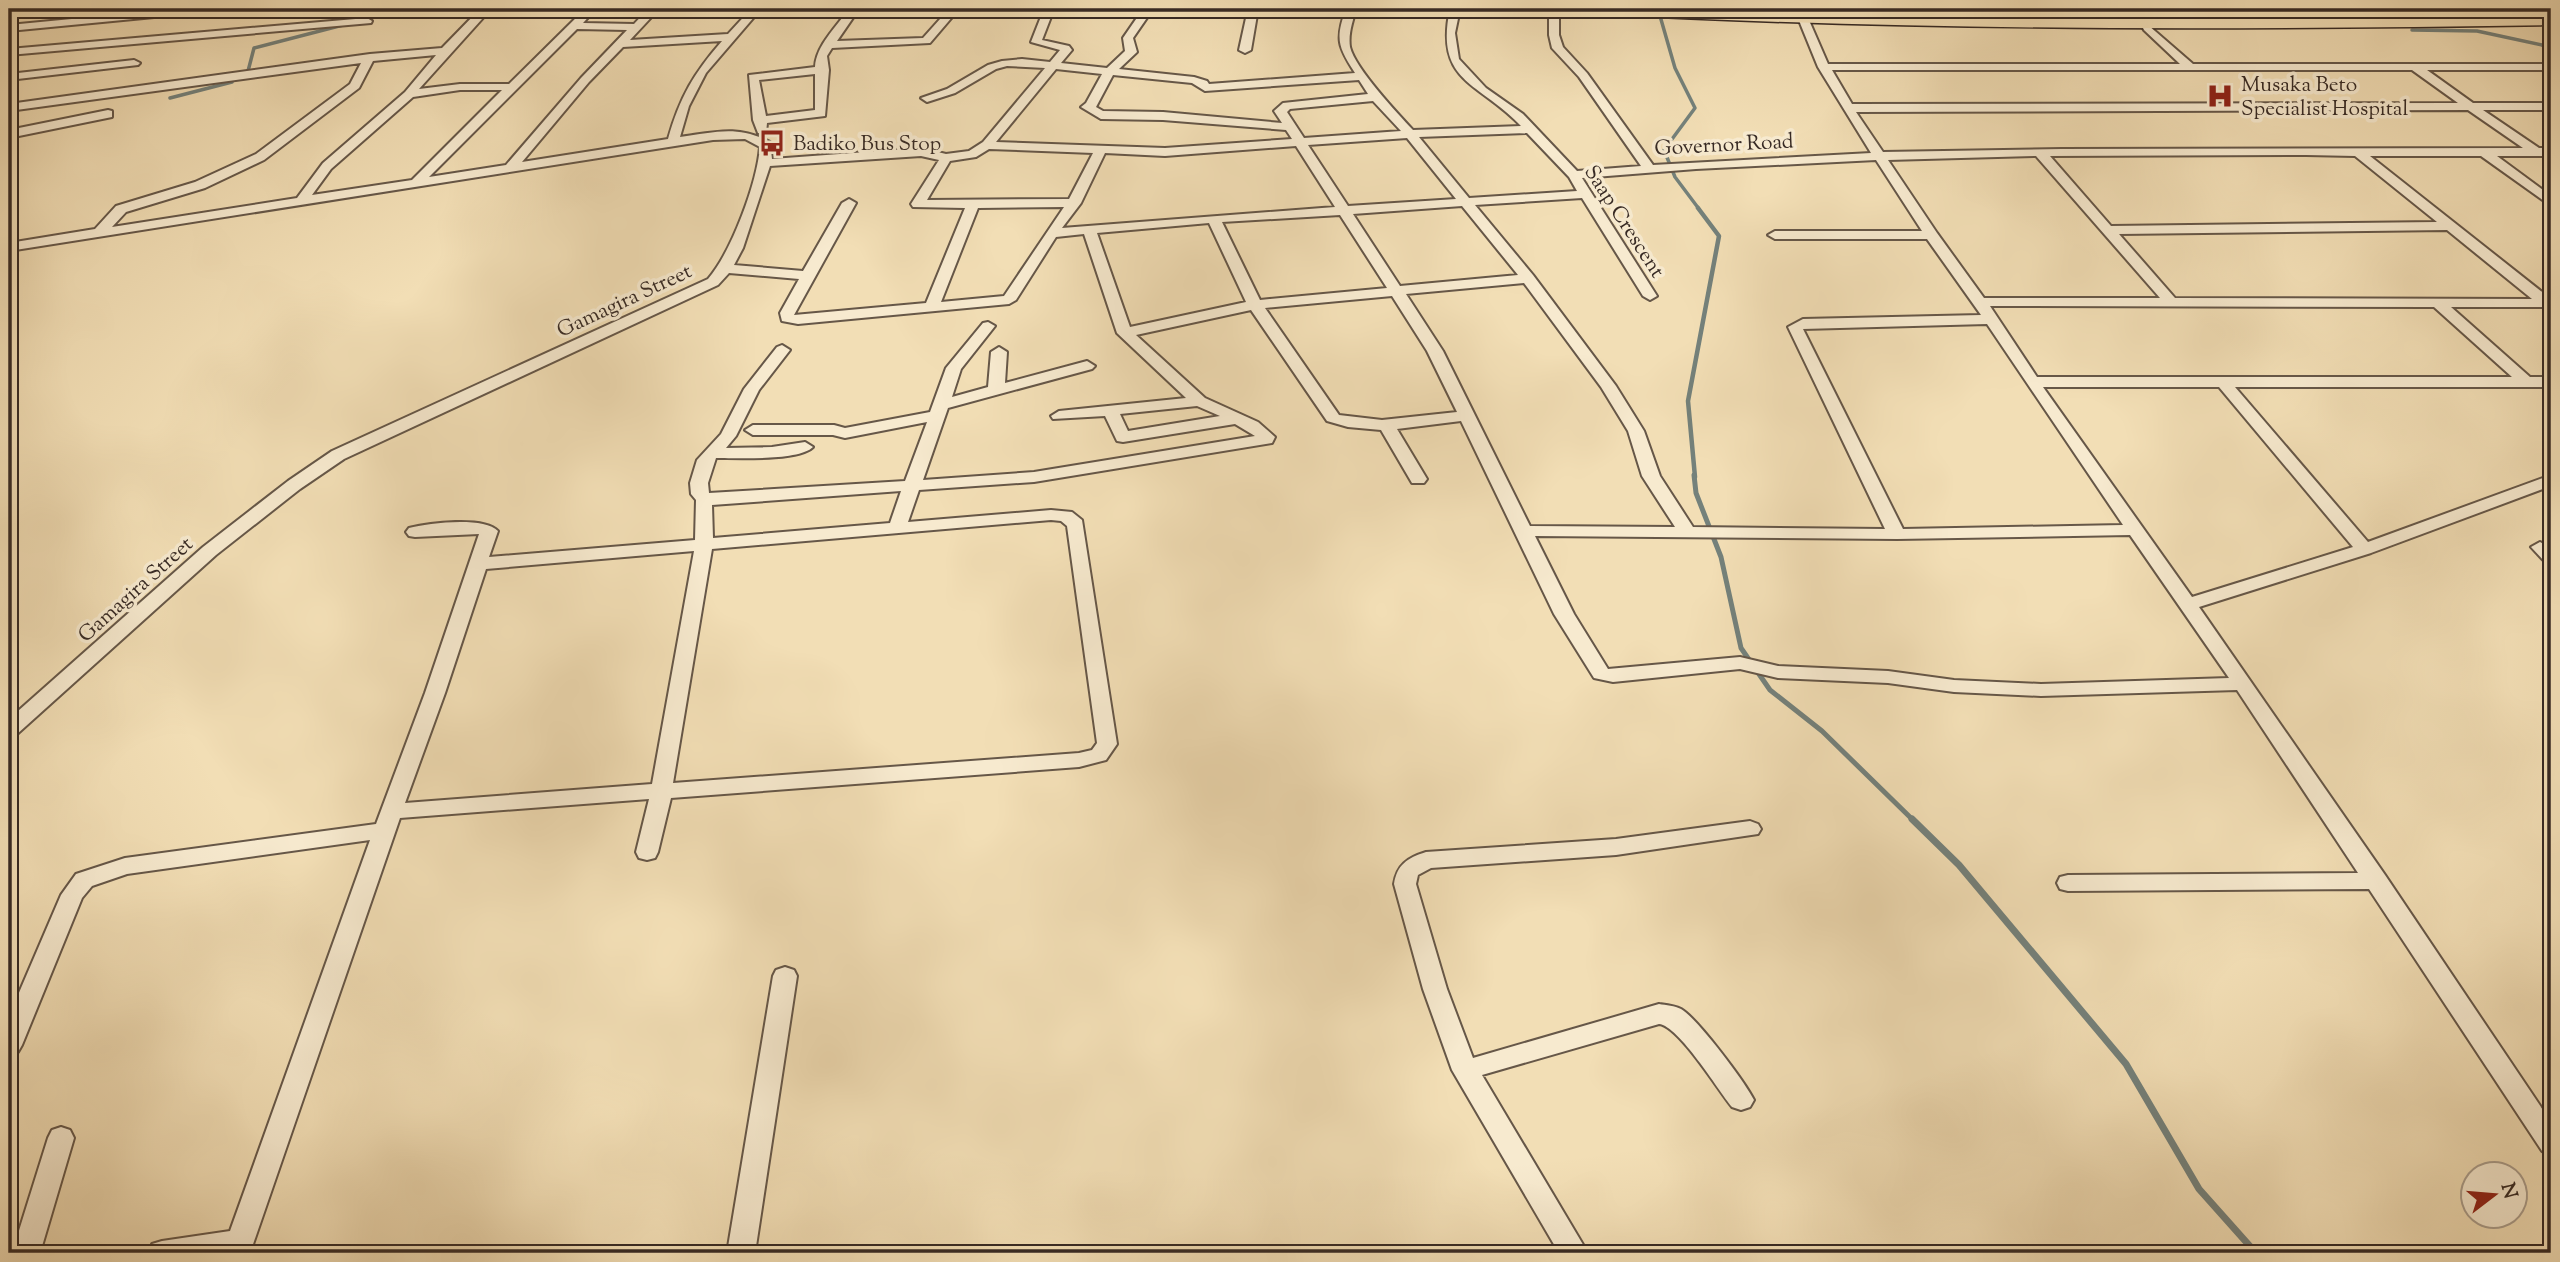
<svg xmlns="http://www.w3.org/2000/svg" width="2560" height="1262" font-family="'Sorts Mill Goudy',serif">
	<rect width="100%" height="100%" fill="#f2deb5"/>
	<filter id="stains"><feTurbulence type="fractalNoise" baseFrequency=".00286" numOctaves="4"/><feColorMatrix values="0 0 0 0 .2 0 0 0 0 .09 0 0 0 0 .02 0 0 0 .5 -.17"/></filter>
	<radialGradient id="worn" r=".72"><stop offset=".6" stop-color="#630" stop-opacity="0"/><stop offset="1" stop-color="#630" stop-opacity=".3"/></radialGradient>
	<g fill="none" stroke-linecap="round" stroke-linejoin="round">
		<path stroke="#74817b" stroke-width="3.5" d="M1658,9L1675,68L1695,108L1664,150L1675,177L1699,209
			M2412,30L2477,31L2551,47
			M247,75L254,48L343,25L378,9
			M170,98L232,82"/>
		<path stroke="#74817b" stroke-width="4.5" d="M1695,477L1688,401L1719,236L1698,208"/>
		<path stroke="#74817b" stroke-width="5" d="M1694,475L1696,493L1721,557L1741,648L1770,690L1822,731L1914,821"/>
		<path stroke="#74817b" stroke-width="7" d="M1912,819L1959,865L2126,1064L2199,1189L2256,1253"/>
		<g stroke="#665748" stroke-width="4">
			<path id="minor" d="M176,9H211L206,12L9,31V25Z
				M480,9H491L419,89L460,84H509L585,9H596L583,23L634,24L648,9H659L630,40L728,34L751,9H761L706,73L689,106L680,137C716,132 738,125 770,142L772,159L921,148L946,154L969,151L983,142L1045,68L1007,66L996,69L955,93L927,102L921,98L947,89L988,65L1002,61L1022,59L1050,62L1060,50L1031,42L1044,9H1054L1042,40L1069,46L1072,50L1061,63L1107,68L1125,51L1123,38L1143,9H1153L1133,38L1137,52L1119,69L1194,77L1207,81L1209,84L1355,73C1338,47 1335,39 1346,9H1356C1353,21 1348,33 1350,47C1355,68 1397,113 1413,130L1521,126C1480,82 1434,83 1450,9H1460L1455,33L1459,59L1486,88L1523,114L1577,171L1641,166L1579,77L1552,48L1549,35V9H1559V35L1563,47L1587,73L1653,165L1871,153L1818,67L1798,18L1803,15L1808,18L1828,64H2180L2144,30L2143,28L2148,25L2193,64H2551V70H2427L2473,103H2551V110H2483L2539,148H2551V156H2497L2551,196V206L2481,156H2370L2551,299V307H2451L2530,377H2551V387H2235L2368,542L2551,475V486L2371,553L2199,607L2385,875L2551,1122V1154L2542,1151L2369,889L2068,891L2060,889L2057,883L2060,877L2068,875L2358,873L2237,690L2041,696L1954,692L1888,683L1778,678L1740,669L1613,682L1594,678L1554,614L1461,421L1397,429L1427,479L1424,483H1412L1381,430L1348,427L1327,421L1251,310L1136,335L1205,398L1258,422L1275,437L1272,443L1034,482L919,490L908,522L1051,510L1072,512L1082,520L1117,744L1106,760L1079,767L671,798L658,852L655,858L647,860L639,858L636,852L649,799L400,818L250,1253H148L152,1244L162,1241L230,1231L370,840L127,874L92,886L82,898L22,1045L18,1052L9,1055V1016L61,895L76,874L125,858L376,824L425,693L479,534L415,537L409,536L406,532L409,528C428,523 484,516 498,531L489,557L695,540L696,500L691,494L690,483L697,460L721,434L744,389L777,347L782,345L790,350L759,390L736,436L726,448L772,447L805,442L813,447C799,461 738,458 716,458L708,483L709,493L905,481L927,422L845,438L833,435H753L745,430L753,425H834L845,428L930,412L946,368L983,323L988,322L995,326L961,369L952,397L988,387L991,352L999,347L1007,352L1005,383L1087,361L1095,366L1092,369L948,408L923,480L1034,472L1255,436L1235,424L1123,442L1117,441L1105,416L1053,419L1051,416L1059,411L1186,398L1117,333L1084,234L1056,237L1016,300L1009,304L798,324L782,321L780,313L799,279L729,273L718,285L344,459L300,489L216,555L16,735L9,737V719L203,547L288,481L332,451L708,279C732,251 757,183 760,147L745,139L713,140L9,251V243L95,229L116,206L195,182L256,154L350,84L361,63L9,111V104L370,54L442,48ZM577,29L627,30L581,78L506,165L429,177ZM722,41C694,73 680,97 668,139L522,162L589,82L623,47ZM436,55L405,92L323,163L297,198L112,227L126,212L205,188L264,160L359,88L373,61ZM1056,69L1102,74L1086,103L1081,107L1101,119L1163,120L1286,130L1292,139L1165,148L996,142ZM1832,70H2412L2458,103L1852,104ZM1113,75L1192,83L1205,91L1359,80L1368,94L1283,103L1274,111L1282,123L1163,112L1103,111L1096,107ZM460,90H502L412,180L312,195L331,169L413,97ZM1373,101L1401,131L1304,138L1287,112L1290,109ZM2468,110L2523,148L2062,149L1883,152L1856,112ZM1527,133L1569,177L1577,191L1469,198L1419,137ZM1407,138L1456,199L1348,206L1308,145ZM1296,146L1335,207L1062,228L1081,203L1105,153L1165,156ZM989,149L1093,153L1069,199L927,200L950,161L976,157ZM2306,155L2355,156L2437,222L2111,226L2050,156ZM921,156L939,160L911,204L913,207L965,208L926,303L794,315L856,203L849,199L842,203L803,271L734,265L743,248L770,166ZM2036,156L2160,298H1984L1937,233L1888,160ZM1876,160L1922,231H1775L1768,235L1775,239H1927L1981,315L1803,319L1788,327L1885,529L1693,527L1660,476L1644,431L1616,386L1533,275L1475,205L1582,198L1643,296L1650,300L1657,296L1582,178L1696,169ZM1462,206L1518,275L1400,286L1353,214ZM1064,207L1004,296L941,302L978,208ZM1340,215L1387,288L1260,300L1222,222ZM1209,223L1246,302L1130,327L1097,233ZM2447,230L2532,299L2175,298L2119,234ZM1524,283L1601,387L1628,431L1642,476L1675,527L1530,526L1443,351L1406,294ZM1392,296L1427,351L1457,412L1382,420L1339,415L1265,308ZM1990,306L2434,307L2512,377H2037ZM1987,324L2123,525L1903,529L1803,329ZM2043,387H2219L2353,547L2192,597ZM1197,406L1220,416L1128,431L1120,414ZM901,491L890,523L713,538L712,505ZM1051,520L1061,521L1067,526L1097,743L1092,750L1079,753L673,783L712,549ZM2130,535L2229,678L2041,684L1954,680L1888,671L1778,666L1740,657L1608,669L1574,614L1535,536L1897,539ZM694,551L652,784L405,803L445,693L486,569Z
				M849,9H859L837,41L923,38L949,9H959L930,43L832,48L827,56L829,70L825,116L767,123L766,133H758L753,120L749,75L815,67C816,46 836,27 849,9ZM815,74V110L766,116L759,80Z
				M1248,9H1258L1251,50L1245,53L1239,50Z
				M2018,9H2029L2039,18L2030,20Z
				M2071,9H2081L2088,19L2079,21Z
				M367,18L372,21L371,23L9,55V49Z
				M134,60L140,63L138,65L9,80V74Z
				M108,110L112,111V117L9,138V130Z
				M2540,542L2551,548V563L2545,562L2531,547Z
				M1750,821L1758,824L1761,829L1758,834L1616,855L1431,868L1418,875L1416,884L1447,989L1473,1058L1659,1004C1666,1005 1675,1006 1681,1009C1697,1018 1745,1082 1754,1100L1750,1107L1741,1110L1732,1107C1718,1090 1679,1026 1659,1024L1482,1075L1588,1253H1559L1452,1070L1423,989L1394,884C1397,865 1407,858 1426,852L1616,839Z
				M785,967L794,970L797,976L755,1253H727L773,976L776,970Z
				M61,1127L70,1130L74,1138L40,1253H12L48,1138L52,1130Z"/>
		</g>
		<g stroke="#372a24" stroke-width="3">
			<path id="highway" d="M1589,9L2074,18L2551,15V25C2233,30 1915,31 1597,14Z"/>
		</g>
		<use href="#minor" fill="#f7eacf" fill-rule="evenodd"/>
		<use href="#highway" fill="#f2deb5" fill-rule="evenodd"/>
	</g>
	<defs>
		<g id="hospital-bare" transform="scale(2.1)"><path d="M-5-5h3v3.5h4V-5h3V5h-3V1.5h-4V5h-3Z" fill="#8f2418" stroke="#f7eacf" stroke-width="2.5" paint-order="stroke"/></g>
		<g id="bus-bare" transform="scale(2.1)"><path d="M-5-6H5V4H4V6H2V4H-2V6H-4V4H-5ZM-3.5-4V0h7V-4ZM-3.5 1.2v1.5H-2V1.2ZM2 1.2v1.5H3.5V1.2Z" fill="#8f2418" stroke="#f7eacf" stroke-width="2.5" paint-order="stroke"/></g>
	</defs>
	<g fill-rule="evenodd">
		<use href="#hospital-bare" x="2220" y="96"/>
		<use href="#bus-bare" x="772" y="143"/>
	</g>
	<g text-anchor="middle" stroke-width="7" stroke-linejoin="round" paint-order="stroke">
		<g font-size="21" fill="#372a24" stroke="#f7eacf" text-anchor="start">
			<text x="2241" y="91">Musaka Beto<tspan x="2241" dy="24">Specialist Hospital</tspan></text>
			<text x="793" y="150">Badiko Bus Stop</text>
		</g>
		<g font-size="21" fill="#372a24" stroke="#f7eacf">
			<text transform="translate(1724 144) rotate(-3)" y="7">Governor Road</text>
			<text transform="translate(1625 221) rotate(57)" y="7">Saap Crescent</text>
			<text transform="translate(624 300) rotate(-25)" y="7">Gamagira Street</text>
			<text transform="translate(135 589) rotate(-42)" y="7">Gamagira Street</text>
		</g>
	</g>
	<rect width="2560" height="1262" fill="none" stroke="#f2deb5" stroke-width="35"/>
	<rect x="10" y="10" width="2539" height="1241" fill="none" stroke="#372a24" stroke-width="3.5"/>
	<rect x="18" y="18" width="2525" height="1227" fill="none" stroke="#372a24" stroke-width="2"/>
	<g transform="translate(2494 1195) rotate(74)"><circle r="33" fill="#f7eacf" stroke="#aa9d8b" stroke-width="2"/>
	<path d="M0-5L12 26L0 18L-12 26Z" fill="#8f2418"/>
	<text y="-10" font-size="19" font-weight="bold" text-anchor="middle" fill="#372a24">N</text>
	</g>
	<rect width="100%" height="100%" filter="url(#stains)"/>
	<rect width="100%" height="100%" fill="url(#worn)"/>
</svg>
